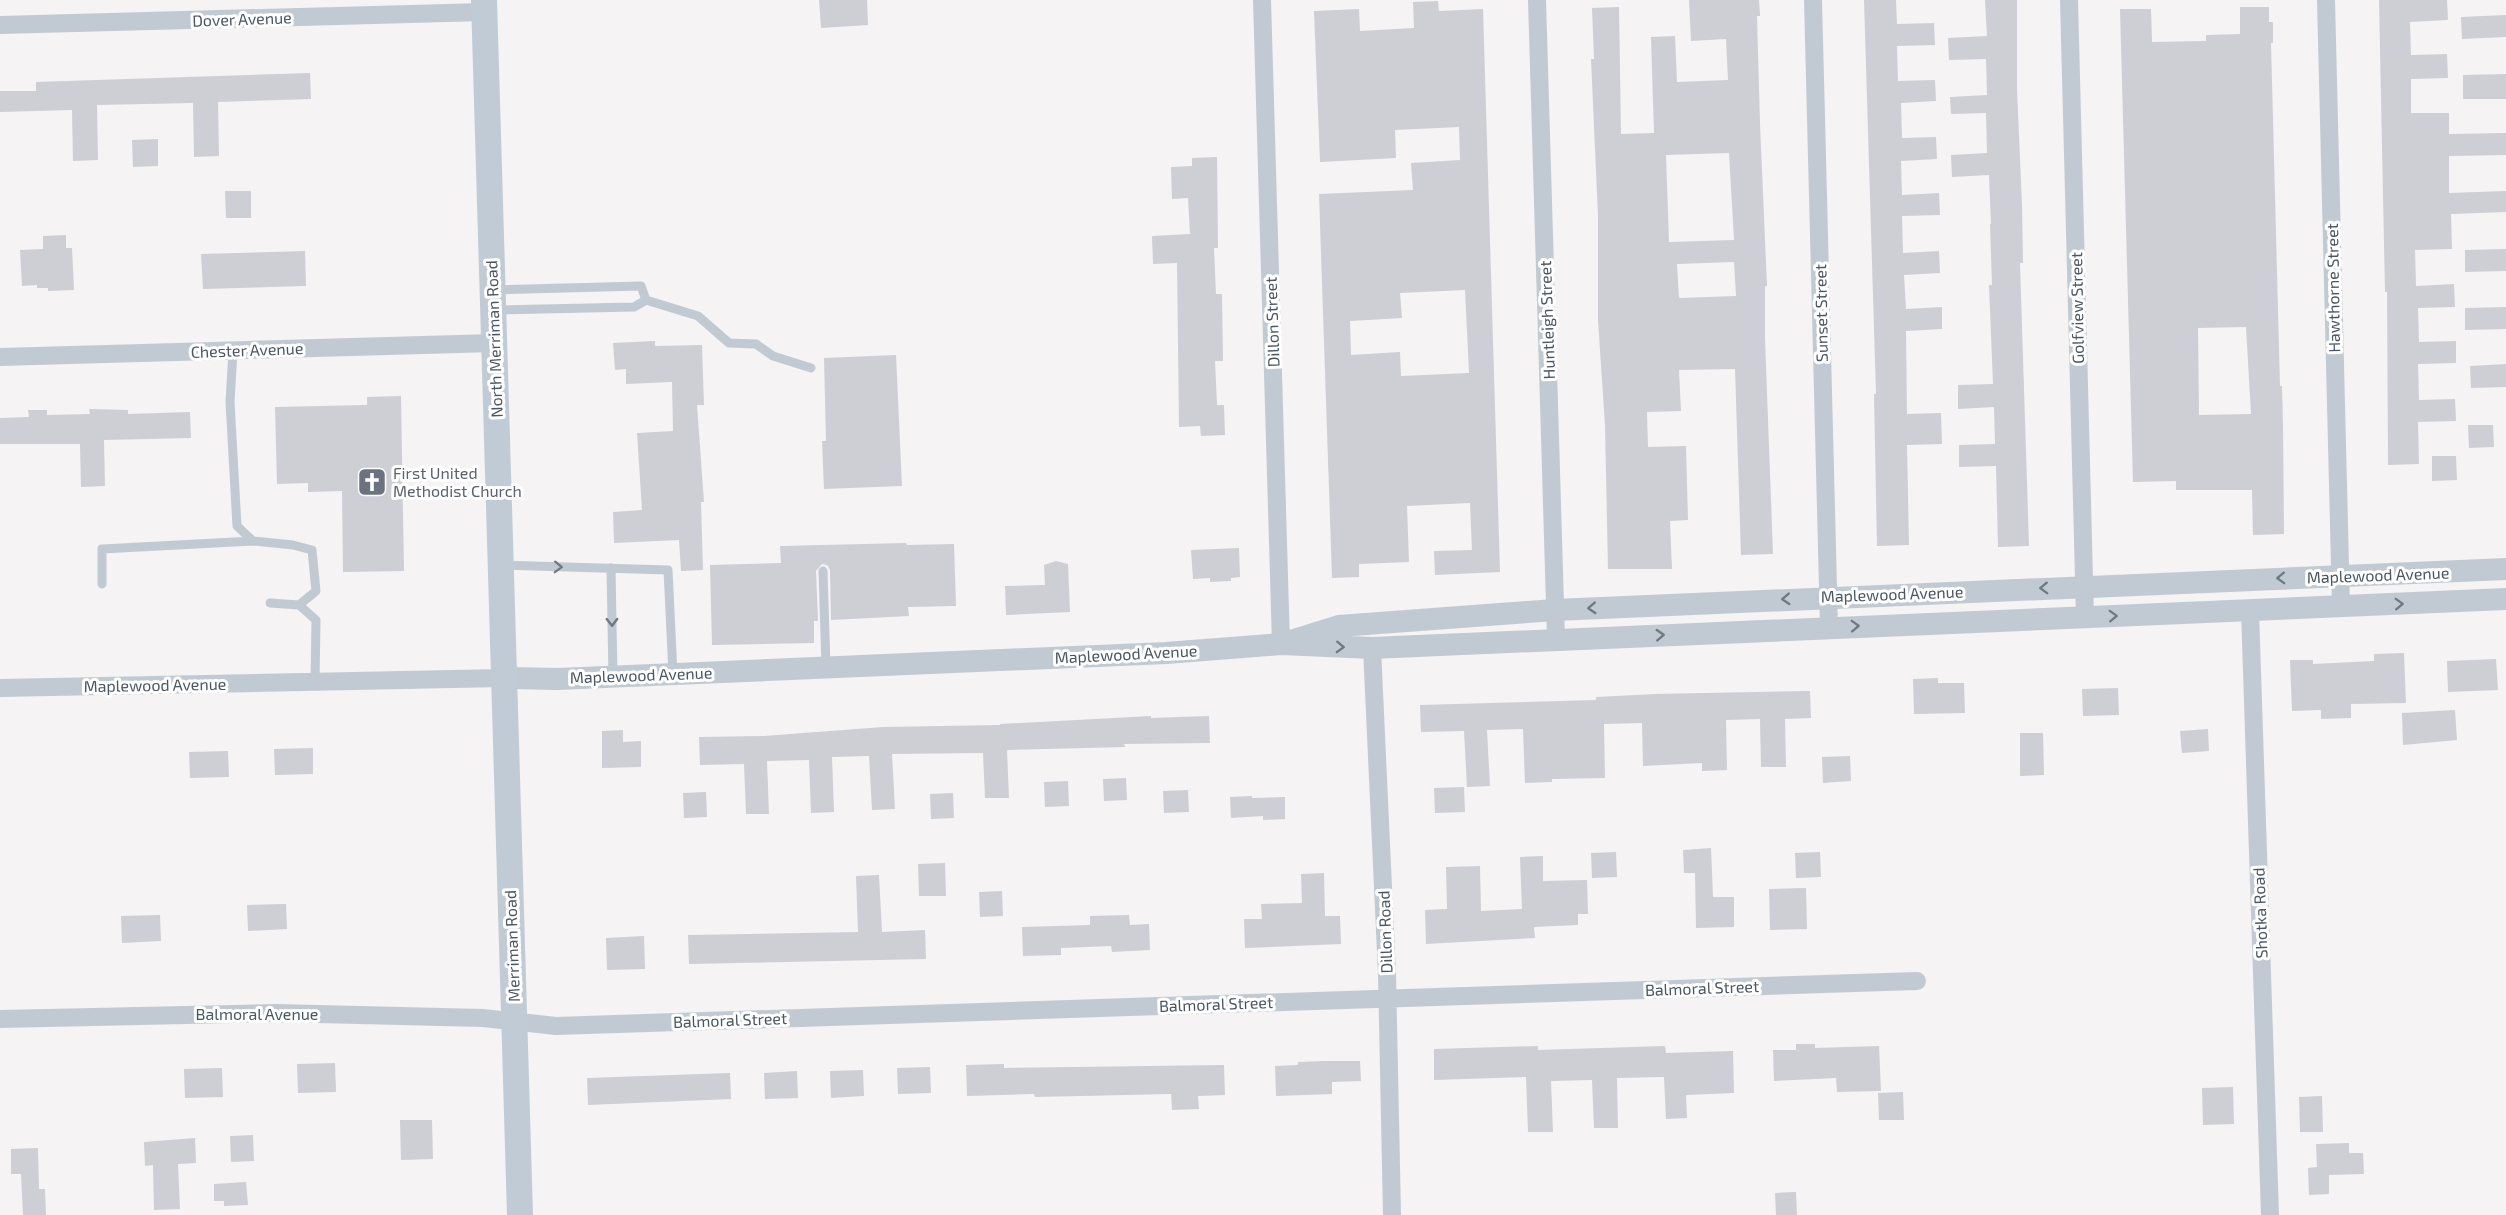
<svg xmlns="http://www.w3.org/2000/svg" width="2506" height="1215" font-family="'Exo 2',sans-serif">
	<rect width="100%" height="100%" fill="#f5f3f3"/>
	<path fill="#cdcfd5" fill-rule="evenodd" d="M819,0H867L868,25L821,28Z
		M1689,0H1759L1760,16H1757L1760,124L1767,286H1765V339L1773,554L1741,555L1735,369L1679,370L1681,411L1647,412L1648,447L1686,446L1688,520L1670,521L1672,569H1608L1605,425L1598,320V216L1591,59H1594L1592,8L1619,7L1621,134L1654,133L1651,37L1675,36L1677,82L1728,80L1726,39L1691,41ZM1729,153L1734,240L1669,242L1666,155ZM1734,262L1736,296L1679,298L1677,264Z
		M1864,0H1896L1897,24L1934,23L1935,45L1897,46L1898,81L1935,80L1936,101L1901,103L1902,138L1936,137L1937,159L1901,161L1902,195L1939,193L1940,215L1902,216L1903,253L1939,251L1940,273L1904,275L1906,309L1942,307V329L1906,331L1907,414L1941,413L1942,444L1907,445L1909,545L1877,546L1874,394H1876Z
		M1985,0H2017V89L2022,205L2023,263H2020L2029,546L1998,547L1996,466L1959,467V445L1995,444L1994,407L1958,409V385L1993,384L1989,285H1992L1990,224H1991L1989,175L1952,177L1951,155L1987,153L1986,113L1951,114L1950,97L1987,95L1986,59L1949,60L1948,38L1987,36Z
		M2379,0H2447L2448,20L2410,22L2411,55L2447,54L2448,78L2411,79V113H2449V134L2506,133V155L2449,156V193L2506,191V212L2451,214L2452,249L2415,250L2416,286L2454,284L2455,307L2418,308L2419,342L2456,341V363L2418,364L2419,400L2455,399L2456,421L2418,422L2419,464L2388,465L2387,292H2385Z
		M1438,1L1439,11L1483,9L1500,572L1435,575L1434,551L1472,550L1470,503L1407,506L1409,562L1359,564V577L1332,578L1319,194L1413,190L1411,163L1460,160L1459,127L1395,130L1396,158L1320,162L1314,11L1359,9L1360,31L1414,28L1413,2ZM1465,290L1469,373L1401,376L1400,352L1351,355L1350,321L1402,318L1400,293Z
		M2240,7H2269V22H2273V43H2271L2280,386H2282L2283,425L2284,534L2253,535L2252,490H2176V481L2133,482L2120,9H2151L2152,42L2206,41V35L2240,34ZM2246,327L2251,414L2199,415L2198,328Z
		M2506,15V37L2462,39L2461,17Z
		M310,73L311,99L218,102L219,156L194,157L193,103L97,105L98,160L73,161L72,110L0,112V91H36V82Z
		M2506,74V99H2463V75Z
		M158,139V166L133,167L132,140Z
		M1217,157L1218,248H1214L1216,294H1222L1223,361H1215L1217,405H1224L1225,435L1201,436L1200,426L1179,427L1177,263L1153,264L1152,236L1190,234L1188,198L1172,199L1171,167L1192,166V158Z
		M225,191H251V218H226Z
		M66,235V248H72L74,290L48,291V288H37V285L22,286L20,250L43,249V236Z
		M2506,249V271L2465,272V250Z
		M305,251L306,286L203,289L201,254Z
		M2506,307V329L2465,330V308Z
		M655,341V346L702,345L704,405H697L704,502H701L703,570L681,571L679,540L614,543L613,512L642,510L637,433L673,431L672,382L626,384V369L615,370L613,343Z
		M896,355L902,486L824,489L822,441H826L824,358Z
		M2506,364V387L2471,388L2470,366Z
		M401,396L404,571L343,572L342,491L308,492V483L277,484L275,407L367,405V397Z
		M89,409L128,410V414L190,412L191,438L104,440L105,486L81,487L80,444H0V418L29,417L28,410H47V415L90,414Z
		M2468,425H2493L2494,447L2469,448Z
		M2432,456H2456L2457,480L2432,481Z
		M906,543L907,545L954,544L956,606L908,607L909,616L831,620L830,570L827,565L822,564L816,571L818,621H814V643L712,645L710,565L781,563L780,546Z
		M1239,548L1240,577L1231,578V581L1210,582V578L1193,579L1191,550Z
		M1056,561L1068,564L1070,612L1006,615L1005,586L1045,585L1044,565Z
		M2404,653L2406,703L2351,704V718L2321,719V710L2292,711L2290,660H2313V664L2374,661V654Z
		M2496,659L2498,690L2448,692L2447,661Z
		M1938,678V683H1964L1965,713L1914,714L1913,679Z
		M2118,688L2119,715L2083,716L2082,689Z
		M1810,691L1811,718L1785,719L1786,767H1761L1760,719L1726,720L1727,770L1702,771V763L1643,766L1642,723L1604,724L1605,778L1552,779V782L1525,783L1523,729L1487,730L1490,786L1467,787L1464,731L1421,732L1420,705L1596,700V697L1655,694Z
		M2455,710L2457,740L2403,745L2402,713Z
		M1151,716V718L1209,716L1210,743L1124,744L1125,747L1007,750L1009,798H985L983,753L892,754L895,809L872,810L869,756L832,757L834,812L811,813L809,760L767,761L769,814H746L744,764L700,765L699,737L764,736L883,727L1000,725V724Z
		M2208,729L2209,751L2182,753L2180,731Z
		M623,730V742L641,741V767L602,768V731Z
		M2020,733H2043L2044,775L2020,776Z
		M313,748V774L275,775L274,749Z
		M228,751L229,777L190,778L189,752Z
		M1850,756L1851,781L1823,783L1822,757Z
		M1126,778L1127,800L1104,801L1103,779Z
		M1068,781L1069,806L1045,807L1044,782Z
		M1464,787L1465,812L1435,813L1434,788Z
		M1188,790L1189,812L1164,813L1163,791Z
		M706,792L707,817L684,818L683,793Z
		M953,793L954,818L931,819L930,794Z
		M1252,796V798L1285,797V819L1263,820V816L1231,818L1230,797Z
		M1711,848L1713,897H1734V927L1696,928L1695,873H1684L1683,850Z
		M1616,852L1617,877L1592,878L1591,853Z
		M1820,852L1821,877L1796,878L1795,853Z
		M1543,856V881L1587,880L1588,914H1578V925L1534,927L1535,938L1426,944L1425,910L1447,909L1446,867L1480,866L1481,911L1522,909L1520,857Z
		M945,863L946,896H919L918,864Z
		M1324,873L1325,916H1340L1341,944L1245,948L1244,919H1262L1261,904L1302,903L1301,874Z
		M879,875L882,932L925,930L926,959L689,964L688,935L858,932L856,876Z
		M1806,888L1807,929L1770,930L1769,889Z
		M1002,891L1003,916L980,917L979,892Z
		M286,904L287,929L248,931L247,905Z
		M160,915L161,941L122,943L121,916Z
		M1129,915L1130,925L1149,924L1150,950L1112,952L1111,946L1061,948V955L1023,956L1022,927L1090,925V916Z
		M644,936L645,969L607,970L606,938Z
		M1796,1044H1815V1048L1879,1046L1881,1091L1837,1092L1836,1078L1774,1081L1773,1050H1796Z
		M1538,1046V1050L1665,1046L1666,1053L1733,1051L1734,1093L1686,1095L1687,1118L1666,1119L1664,1077L1617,1078L1618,1128H1594L1592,1080L1551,1081L1553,1132H1528L1526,1077L1434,1080V1049Z
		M1324,1061H1360L1361,1081L1332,1082V1094L1276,1096L1275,1066L1298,1065V1062Z
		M335,1063L336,1092L298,1093L297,1064Z
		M1004,1064V1068L1224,1065L1225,1095L1198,1096L1199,1109L1172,1110L1171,1094L1035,1097L1034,1094L967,1096L966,1065Z
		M930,1067L931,1093L898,1094L897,1068Z
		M222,1068L223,1097L185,1098L184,1069Z
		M863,1070L864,1096L831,1098L830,1071Z
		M797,1071L798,1098L765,1099L764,1073Z
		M730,1073L731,1099L588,1105L587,1078Z
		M2233,1087L2234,1124L2203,1125L2202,1088Z
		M1903,1092L1904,1120H1879L1878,1093Z
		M2322,1096L2323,1132H2300L2299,1097Z
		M400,1120H432L433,1159L401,1160Z
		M253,1135L254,1161L231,1162L230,1136Z
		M195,1138L196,1163L178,1164L180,1209L154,1210L153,1165L145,1166L144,1142Z
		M2349,1143V1153H2363L2364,1174L2329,1175V1194L2309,1195L2308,1168L2317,1167L2316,1144Z
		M38,1148L39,1189H45L46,1215H23L21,1174H11V1149Z
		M246,1182L248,1205L224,1206V1201H214V1184Z
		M1796,1192L1797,1215H1776L1775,1193Z"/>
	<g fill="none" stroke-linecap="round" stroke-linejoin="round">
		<path stroke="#c1cad2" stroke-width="9" d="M494,290L641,286L646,300L698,316L729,343L756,344L773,356L811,368
			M495,310L634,307L646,300
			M233,351L230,402L237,526L253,541L293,545L312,550L316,591L299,605L270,603
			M502,565L668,570L673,674
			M611,568L613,677
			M823,571L826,667
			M102,584V549L253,541
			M299,605L316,620L315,682"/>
		<path stroke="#c1cad2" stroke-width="18" d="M1262,0L1281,644
			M1537,0L1556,639
			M1813,0L1829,627
			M2069,0L2085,617
			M2326,0L2341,606
			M0,25L484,12
			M0,357L494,343
			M2250,611L2270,1215
			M1372,648L1387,974L1392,1215
			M0,688L503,678
			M0,1019L276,1013L483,1018L556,1026L1917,981"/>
		<path stroke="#c1cad2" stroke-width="22" d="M1294,640L1339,626L1555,610L2506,569
			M503,678L558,679L1166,653L1281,644L1372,648L2506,599"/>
		<path stroke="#c1cbd6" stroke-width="26" d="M484,0L520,1215"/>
	</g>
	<defs><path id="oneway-chevron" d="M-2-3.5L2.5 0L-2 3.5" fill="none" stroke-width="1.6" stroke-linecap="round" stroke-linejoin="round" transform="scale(1.5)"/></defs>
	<g stroke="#6e7983">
		<use href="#oneway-chevron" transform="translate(558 567) rotate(2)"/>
		<use href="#oneway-chevron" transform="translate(2281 578) rotate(178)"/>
		<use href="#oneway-chevron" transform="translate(2044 588) rotate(178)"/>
		<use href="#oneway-chevron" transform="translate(1786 599) rotate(177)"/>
		<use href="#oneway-chevron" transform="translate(2399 604) rotate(-2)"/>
		<use href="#oneway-chevron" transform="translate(1592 608) rotate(177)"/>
		<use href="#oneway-chevron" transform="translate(2113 616) rotate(-2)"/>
		<use href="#oneway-chevron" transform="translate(612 622) rotate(89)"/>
		<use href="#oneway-chevron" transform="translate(1855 626) rotate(-2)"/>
		<use href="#oneway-chevron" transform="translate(1660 635) rotate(-3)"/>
		<use href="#oneway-chevron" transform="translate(1340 647) rotate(2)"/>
	</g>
	<defs>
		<g id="church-square" transform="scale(1.5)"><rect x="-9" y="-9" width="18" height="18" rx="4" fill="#6b7280" stroke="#fff"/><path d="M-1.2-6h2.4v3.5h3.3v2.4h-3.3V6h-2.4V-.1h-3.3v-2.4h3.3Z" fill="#fff"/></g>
	</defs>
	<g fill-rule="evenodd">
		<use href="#church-square" x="372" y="482"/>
	</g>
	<g text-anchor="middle" stroke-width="6" stroke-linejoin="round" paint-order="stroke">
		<g font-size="16" fill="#4a5661" stroke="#fff">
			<text transform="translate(242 19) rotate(-2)" y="6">Dover Avenue</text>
			<text transform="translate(2333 288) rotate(-91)" y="6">Hawthorne Street</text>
			<text transform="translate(2077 308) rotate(-91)" y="6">Golfview Street</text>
			<text transform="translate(1821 313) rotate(-91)" y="6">Sunset Street</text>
			<text transform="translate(1547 320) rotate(-92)" y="6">Huntleigh Street</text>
			<text transform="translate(1272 322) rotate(-92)" y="6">Dillon Street</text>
			<text transform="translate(494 339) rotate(-92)" y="6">North Merriman Road</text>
			<text transform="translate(247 350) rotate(-2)" y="6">Chester Avenue</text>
			<text transform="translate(2378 575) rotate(-2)" y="6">Maplewood Avenue</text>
			<text transform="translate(1892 594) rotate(-2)" y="6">Maplewood Avenue</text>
			<text transform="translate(1126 654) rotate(-3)" y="6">Maplewood Avenue</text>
			<text transform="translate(641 675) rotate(-2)" y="6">Maplewood Avenue</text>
			<text transform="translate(155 685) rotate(-1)" y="6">Maplewood Avenue</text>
			<text transform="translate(2260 913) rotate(-92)" y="6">Shotka Road</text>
			<text transform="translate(1385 932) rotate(-92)" y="6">Dillon Road</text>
			<text transform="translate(512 946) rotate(-92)" y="6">Merriman Road</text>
			<text transform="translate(1702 988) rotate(-2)" y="6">Balmoral Street</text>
			<text transform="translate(1216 1004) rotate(-2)" y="6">Balmoral Street</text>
			<text x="257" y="1020">Balmoral Avenue</text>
			<text transform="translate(730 1020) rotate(-2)" y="6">Balmoral Street</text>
		</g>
		<g font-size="16" fill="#5b616d" stroke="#fff" text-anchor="start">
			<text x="393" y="479">First United<tspan x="393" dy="18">Methodist Church</tspan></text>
		</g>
	</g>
</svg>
